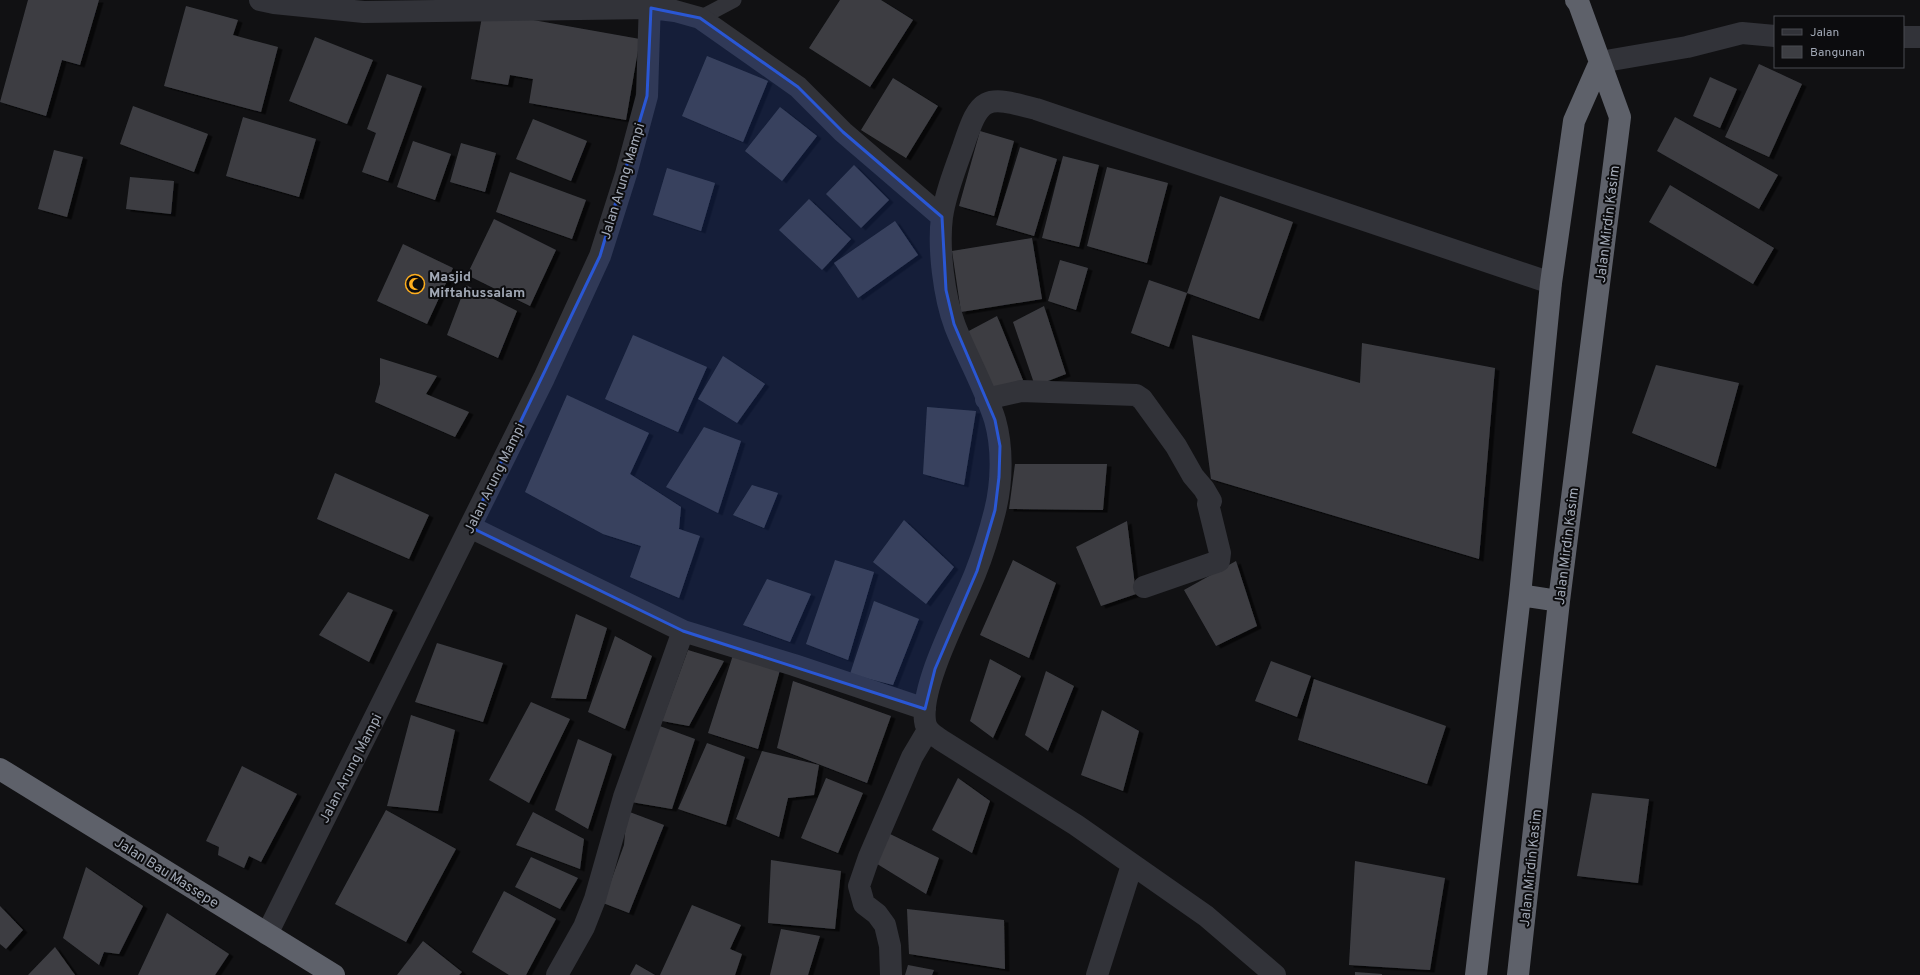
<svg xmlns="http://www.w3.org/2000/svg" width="1920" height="975" font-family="Overpass,sans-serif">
	<defs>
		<filter id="shadow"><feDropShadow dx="4.5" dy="2.5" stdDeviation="0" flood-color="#0009"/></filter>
	</defs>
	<rect width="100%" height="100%" fill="#111113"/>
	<path fill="#3d3e43" filter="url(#shadow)" d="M28,0H99L80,65L62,60L46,116L0,102Z
		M840,0H881L913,20L870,87L809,48Z
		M186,6L238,20L233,35L278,47L261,112L164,86Z
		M483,11L640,39L626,120L529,103L533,79L510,75L508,85L471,79Z
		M315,37L373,60L347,124L289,101Z
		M707,56L768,81L743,142L682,116Z
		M1759,64L1802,84L1769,157L1725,137Z
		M387,74L422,86L388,181L362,172L376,133L367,129Z
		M1710,77L1737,89L1720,128L1693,116Z
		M893,78L938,106L906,158L861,130Z
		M133,106L208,134L194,172L120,144Z
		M780,107L817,136L782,181L745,151Z
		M243,117L316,139L299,197L226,176Z
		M1675,117L1778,175L1759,209L1657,151Z
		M533,119L587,141L571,181L516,159Z
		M980,131L1014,141L994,216L959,206Z
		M413,141L451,154L435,200L397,187Z
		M461,143L496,153L485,192L450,182Z
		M1020,147L1057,159L1034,236L996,225Z
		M54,150L83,157L67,217L38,209Z
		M1063,156L1099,165L1079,247L1042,238Z
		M854,165L889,200L861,228L826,194Z
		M1107,167L1168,183L1147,263L1087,246Z
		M667,168L715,183L701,231L653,215Z
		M510,172L586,200L572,239L496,212Z
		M130,177L174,181L171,214L126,209Z
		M1670,185L1774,248L1753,284L1649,222Z
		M1220,196L1293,222L1259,319L1187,293Z
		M809,199L851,239L822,270L779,230Z
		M494,219L556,250L530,306L467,275Z
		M895,221L918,255L858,298L834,263Z
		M1032,238L1042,299L961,312L952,251Z
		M403,244L453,268L427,324L377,301Z
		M1060,260L1088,268L1076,310L1048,301Z
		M1149,280L1187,293L1169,347L1131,333Z
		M466,285L517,311L498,358L447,335Z
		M1044,306L1066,374L1035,386L1013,322Z
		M997,316L1023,380L990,389L965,333Z
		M633,335L707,367L678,432L605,399Z
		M1192,335L1360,383L1362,343L1495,368L1479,559L1211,479Z
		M723,356L765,384L737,423L698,399Z
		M380,358L437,376L426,394L469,412L455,437L375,402L380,384Z
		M1656,365L1739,383L1716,467L1632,433Z
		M567,395L649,433L630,474L681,507L679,529L700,536L679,598L630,577L641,546L603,534L525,492Z
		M927,407L976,411L964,485L923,474Z
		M704,427L741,441L718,513L666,487Z
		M1015,464H1107L1103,510L1009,509Z
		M335,473L429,515L409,559L317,519Z
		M752,485L778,493L764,528L733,515Z
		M904,520L954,567L926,604L873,562Z
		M1127,521L1136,594L1101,606L1076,547Z
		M835,560L874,572L848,660L806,644Z
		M1013,560L1056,583L1029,658L980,635Z
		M1236,561L1257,626L1216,646L1184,590Z
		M767,579L811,594L790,642L743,625Z
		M348,592L393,610L369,662L319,635Z
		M874,601L919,619L893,685L850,674Z
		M576,614L607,628L586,699L551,698Z
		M615,636L652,656L625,729L588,712Z
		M437,643L503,663L483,722L415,702Z
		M688,650L724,661L689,726L662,721Z
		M734,652L780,670L758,749L708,733Z
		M990,659L1021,676L993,738L970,721Z
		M1271,661L1311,676L1297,717L1255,701Z
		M1046,671L1074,686L1048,751L1025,735Z
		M1314,679L1446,726L1427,784L1298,740Z
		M793,681L891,716L867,783L777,748Z
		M531,702L570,719L529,803L489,780Z
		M1102,710L1139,731L1123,791L1081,775Z
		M411,715L455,730L438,811L387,806Z
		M657,725L695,739L672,809L631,802Z
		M578,739L612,754L588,829L555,810Z
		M707,743L745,757L726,825L678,809Z
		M762,751L819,765L814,795L788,798L779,837L736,819Z
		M242,766L297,794L261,862L249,856L244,868L218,855L219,847L206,841Z
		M826,778L863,793L838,853L801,838Z
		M958,778L990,801L972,853L932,830Z
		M1592,793L1649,799L1638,883L1577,876Z
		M386,810L456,849L406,942L335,904Z
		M627,811L664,825L629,913L603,903L624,845Z
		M533,812L584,839L580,869L516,845Z
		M888,833L939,858L926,894L874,862Z
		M531,857L578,878L560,909L515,887Z
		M771,860L841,871L835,929L768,923Z
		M1355,861L1445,878L1430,970L1349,965Z
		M86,867L143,906L119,954L104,952L99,965L63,938Z
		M504,891L556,919L526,975H509L472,952Z
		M692,905L741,925L730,949L742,954L735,975H660Z
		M0,906L23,930L6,949L0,944Z
		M907,909L1004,920L1005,969L909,954Z
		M167,913L229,954L215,975H138Z
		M781,929L820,936L808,975H770Z
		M423,941L462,972L459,975H397Z
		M55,947L75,975H28Z
		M636,964L655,975H630Z
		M908,965L934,970L932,975H905Z
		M1355,972L1382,974V975H1355Z"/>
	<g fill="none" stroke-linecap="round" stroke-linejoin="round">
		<path stroke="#323339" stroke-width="15" d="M700,18L734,0"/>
		<path stroke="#323339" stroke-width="22" d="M260,0L274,3L364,12L651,8L675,11L700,18L798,87L843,132L942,217
			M1903,37H1920
			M1600,62L1687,47L1742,33L1775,36
			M986,399L1021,391L1136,395L1142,399L1176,446L1193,476L1204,489L1211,501L1208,504L1220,553L1219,561L1144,587
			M470,527L683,631L794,665L925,709
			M267,934L544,378L600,256L626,174L647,96L650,0
			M557,975L584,927L595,899L624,797L683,631
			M891,975L890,946L885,925L877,914L864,904L859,886L869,857L912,757L928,730
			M1097,975L1132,865
			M1275,975L1206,916L1076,825L941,740C934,735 926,731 925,721C920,685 961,609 975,574C983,554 990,531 995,511C1002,483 1003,448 995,420C985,388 967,357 955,326C944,297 938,248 942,217C945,195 955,169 963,147C980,96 984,95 1036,109L1551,283"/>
		<path stroke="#5e616a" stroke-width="22" d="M1520,595L1559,601
			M0,769L334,975
			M1476,975L1520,595L1551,283L1574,121L1600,62
			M1518,975L1559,601L1620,117L1579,4L1576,0"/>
	</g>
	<path fill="#2a57d4" fill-opacity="0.2" stroke="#2a57d4" stroke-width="3" stroke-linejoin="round" d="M651,8L700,18L798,87L843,132L942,217L946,290L954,324L995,420L1000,446L999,477L995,510L977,571L935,669L925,709L683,631L470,527L600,256L647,96Z"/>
	<defs>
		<g id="mosque-ring" transform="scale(1)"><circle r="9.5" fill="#0c0c0e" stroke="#ffaf1e" stroke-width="1.5"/><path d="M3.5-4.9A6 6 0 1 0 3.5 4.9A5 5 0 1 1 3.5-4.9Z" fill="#ffaf1e"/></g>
	</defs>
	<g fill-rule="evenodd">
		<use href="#mosque-ring" x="415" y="284"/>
	</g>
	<g text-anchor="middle" stroke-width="4" stroke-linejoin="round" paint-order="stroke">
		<g font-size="14" fill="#a1a8b5" stroke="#0c0c0e">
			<text transform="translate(622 181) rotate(-73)" y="5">Jalan Arung Mampi</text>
			<text transform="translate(1607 224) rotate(-83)" y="5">Jalan Mirdin Kasim</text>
			<text transform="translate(494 478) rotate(-64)" y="5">Jalan Arung Mampi</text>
			<text transform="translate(1566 546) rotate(-83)" y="5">Jalan Mirdin Kasim</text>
			<text transform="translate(350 768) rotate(-63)" y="5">Jalan Arung Mampi</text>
			<text transform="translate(1530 868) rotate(-84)" y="5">Jalan Mirdin Kasim</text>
			<text transform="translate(167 872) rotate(32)" y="5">Jalan Bau Massepe</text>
		</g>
		<g font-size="14" font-weight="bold" fill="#a1a8b5" stroke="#0c0c0e" text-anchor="start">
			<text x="429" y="281">Masjid<tspan x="429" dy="16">Miftahussalam</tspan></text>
		</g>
	</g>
	<rect x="1774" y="16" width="130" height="52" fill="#0c0c0e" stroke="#484a51"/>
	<rect x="1782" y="29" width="20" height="6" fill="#323339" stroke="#484a51"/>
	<text x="1810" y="36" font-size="12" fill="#a1a8b5">Jalan</text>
	<rect x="1782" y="46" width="20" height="12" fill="#3d3e43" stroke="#484a51"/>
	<text x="1810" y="56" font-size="12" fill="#a1a8b5">Bangunan</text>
</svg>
